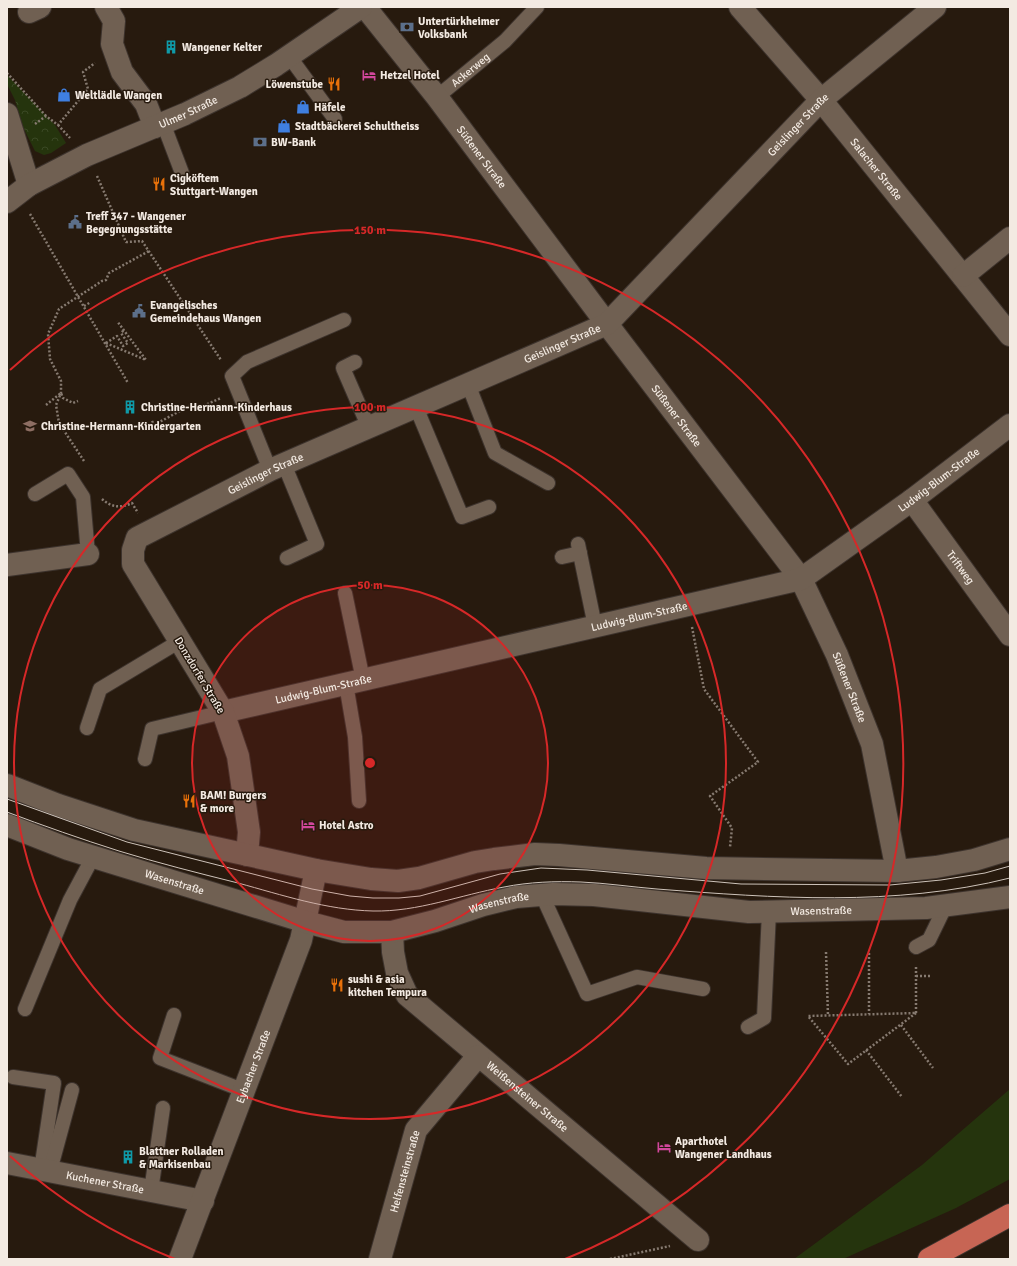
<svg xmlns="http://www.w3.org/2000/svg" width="1017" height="1266" font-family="Signika,sans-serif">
	<defs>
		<pattern id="park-crowns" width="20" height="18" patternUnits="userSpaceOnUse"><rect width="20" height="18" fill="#25340d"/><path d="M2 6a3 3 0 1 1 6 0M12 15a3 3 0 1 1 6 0" fill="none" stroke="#3a4824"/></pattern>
	</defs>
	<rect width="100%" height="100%" fill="#271a0e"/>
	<path fill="#25340d" d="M1010,1089V1179L956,1208L843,1259H794L922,1165Z"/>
	<path fill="url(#park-crowns)" d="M7,75L55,125L66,143L51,153L44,155L35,151L23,127L15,100L7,84Z"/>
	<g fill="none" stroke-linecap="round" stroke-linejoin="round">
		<g stroke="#3d332d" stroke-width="16">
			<g id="service">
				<path d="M289,56L335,119"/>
				<path id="s1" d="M437,97L505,41L537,7"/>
				<path d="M163,123L182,173"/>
				<path d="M355,362L343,368L369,428"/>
				<path d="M468,384L495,453L548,483"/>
				<path d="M416,407L462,517L489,507"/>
				<path d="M284,464L317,544L287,558"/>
				<path d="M270,470L232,376L247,362L344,320"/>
				<path d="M35,494L68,474L83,497L88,554"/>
				<path d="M578,544L595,626"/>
				<path d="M562,557L580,553"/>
				<path d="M345,593L363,680"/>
				<path d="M346,684L355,737L359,801"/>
				<path d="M87,728L100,689L180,641"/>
				<path d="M145,759L152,729L223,712"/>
				<path d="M542,895L587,994L637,977L703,989"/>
				<path d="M916,947L929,940L946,905"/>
				<path d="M25,1009L70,900L93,857"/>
				<path d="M174,1015L160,1058L245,1091"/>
				<path d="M748,1027L764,1018L769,912"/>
				<path d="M13,1077L54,1083L41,1170"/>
				<path d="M50,1171L72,1090"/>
				<path d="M151,1191L163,1108"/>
			</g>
		</g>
		<g stroke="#3d332d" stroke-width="24">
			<g id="minor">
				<path d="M106,7L114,21L112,44L122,72L146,104L155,127"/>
				<path id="s2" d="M365,7L437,97L607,324L801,579L837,655L872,744L897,871"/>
				<path id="s3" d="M740,7L821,100L1010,335"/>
				<path d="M29,12L40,7"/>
				<path d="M7,114L29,185"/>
				<path id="s4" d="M7,202L29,185L87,155L185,114L240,87L276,65L361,7"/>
				<path d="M963,276L1010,238"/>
				<path id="s5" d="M912,500L1010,635"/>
				<path d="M7,565L88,554"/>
				<path id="s6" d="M223,712L801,579L912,500L1010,425"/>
				<path id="s7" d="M247,855L249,832L238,756L223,712L133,564V550L137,538L270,470L607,324L821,100L935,7"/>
				<path id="s8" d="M392,932L393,952L397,973L407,995L698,1240"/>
				<path id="s9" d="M7,1163L203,1201"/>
				<path id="s10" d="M180,1259L301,940L316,870"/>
				<path id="s11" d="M380,1259L416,1130L478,1056"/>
			</g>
		</g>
		<g stroke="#3d332d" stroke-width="24">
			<g id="tertiary">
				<path d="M7,785L58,805L134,830L316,870L371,879L398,881L419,878L475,862L494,859L535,854L559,855L706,868L897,871L936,867L974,860L1010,849"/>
				<path id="s12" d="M7,825L68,849L110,862L306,922L344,932H392L435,921L483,905L516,897L553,894L594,895L749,912L926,908L1010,897"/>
			</g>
		</g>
		<g stroke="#3d332d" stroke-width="24">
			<path id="trunk" d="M929,1259L1010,1215"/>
		</g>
		<path stroke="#867a70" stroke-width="2.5" stroke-dasharray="2 2" stroke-linecap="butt" d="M7,73L46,116
			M35,124L46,116L58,125L88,89L83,72L95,63
			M58,125L70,138
			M97,176L126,242L142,241L221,360
			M30,214L128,383
			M84,306L91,302
			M106,343L146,360L117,321
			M106,343L117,336L123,346L128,343L121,333L124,330
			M46,405L61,393L63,398L73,403L78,401
			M152,421L154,425L189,406L196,409L221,398
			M84,461L59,423L56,405L61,393V381L50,359L48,334L59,309L102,281L106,280L109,273L149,251
			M102,499C112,508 121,508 132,503L138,513
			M692,627L704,689L758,762L710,796L732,828L730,847
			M826,952L828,1016
			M869,953V1014
			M916,976H932
			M916,1013L848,1064L808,1016Z
			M916,1013V966
			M901,1025L933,1068
			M866,1050L902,1097
			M610,1259L670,1246"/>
		<use href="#service" stroke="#706052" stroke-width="14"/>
		<use href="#minor" stroke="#706052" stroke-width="22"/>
		<use href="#tertiary" stroke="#706052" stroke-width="22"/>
		<use href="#trunk" stroke="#c76554" stroke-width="22"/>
		<path stroke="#cdc3ba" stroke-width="1" d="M7,799L127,842L312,889L350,896L373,898H399L420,896L500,874L541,868L587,870L741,884L890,885L941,880L985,873L1010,866
			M7,812C44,826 81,839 119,851C158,863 198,873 238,883C282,895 327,910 373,911C418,912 460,895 504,887C529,882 555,881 581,882C606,883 632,887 657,889C774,898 895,907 1010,878"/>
	</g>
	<circle cx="370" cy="763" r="178" fill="#d62828" fill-opacity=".12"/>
	<g fill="none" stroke="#d62828" stroke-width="2">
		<circle cx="370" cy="763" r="178"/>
		<circle cx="370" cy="763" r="356"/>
		<path d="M175 1259A533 533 0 0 1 10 1156M10 370A533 533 0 1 1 565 1259"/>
	</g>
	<defs>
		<g id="bank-bare" transform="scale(1.08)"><path d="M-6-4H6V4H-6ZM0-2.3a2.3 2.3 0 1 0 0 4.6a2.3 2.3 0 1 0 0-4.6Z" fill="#5c6f8a" stroke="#271a0e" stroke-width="2.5" paint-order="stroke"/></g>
		<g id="building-bare" transform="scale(1.08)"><path d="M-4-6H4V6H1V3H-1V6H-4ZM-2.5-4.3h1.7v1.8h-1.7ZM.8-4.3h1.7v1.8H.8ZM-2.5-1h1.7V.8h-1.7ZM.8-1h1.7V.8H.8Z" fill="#0f9aa8" stroke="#271a0e" stroke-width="2.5" paint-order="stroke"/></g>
		<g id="hotel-bare" transform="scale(1.08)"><path d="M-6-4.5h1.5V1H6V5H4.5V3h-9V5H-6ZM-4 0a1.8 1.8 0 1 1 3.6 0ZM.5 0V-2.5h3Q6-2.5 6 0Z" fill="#d1479c" stroke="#271a0e" stroke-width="2.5" paint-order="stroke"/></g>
		<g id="restaurant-bare" transform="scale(1.08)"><path d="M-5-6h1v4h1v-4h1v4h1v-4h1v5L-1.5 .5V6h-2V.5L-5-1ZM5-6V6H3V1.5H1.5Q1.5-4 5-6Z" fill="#e8710a" stroke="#271a0e" stroke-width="2.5" paint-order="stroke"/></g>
		<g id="shop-bare" transform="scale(1.08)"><path d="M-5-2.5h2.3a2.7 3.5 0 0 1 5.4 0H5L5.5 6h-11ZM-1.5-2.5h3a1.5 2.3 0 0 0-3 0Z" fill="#3f7fe0" stroke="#271a0e" stroke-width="2.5" paint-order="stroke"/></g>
		<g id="civic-bare" transform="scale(1.08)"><path d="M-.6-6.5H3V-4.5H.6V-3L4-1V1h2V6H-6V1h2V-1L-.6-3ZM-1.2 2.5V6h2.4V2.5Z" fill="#5c6f8a" stroke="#271a0e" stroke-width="2.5" paint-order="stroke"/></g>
		<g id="school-bare" transform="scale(1.08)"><path d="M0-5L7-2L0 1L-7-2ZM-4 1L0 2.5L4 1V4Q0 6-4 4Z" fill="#8d6e63" stroke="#271a0e" stroke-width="2.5" paint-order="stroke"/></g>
	</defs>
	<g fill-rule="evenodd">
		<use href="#bank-bare" x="407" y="27"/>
		<use href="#building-bare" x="171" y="47"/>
		<use href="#hotel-bare" x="369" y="75"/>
		<use href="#restaurant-bare" x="334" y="84"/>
		<use href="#shop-bare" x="64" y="95"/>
		<use href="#shop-bare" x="303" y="107"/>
		<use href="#shop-bare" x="284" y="126"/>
		<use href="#bank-bare" x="260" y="142"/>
		<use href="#restaurant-bare" x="159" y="184"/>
		<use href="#civic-bare" x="75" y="222"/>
		<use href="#civic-bare" x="139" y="311"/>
		<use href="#building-bare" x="130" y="407"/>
		<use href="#school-bare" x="30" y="426"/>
		<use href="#restaurant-bare" x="189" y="801"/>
		<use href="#hotel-bare" x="308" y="825"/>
		<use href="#restaurant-bare" x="337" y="985"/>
		<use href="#hotel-bare" x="664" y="1147"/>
		<use href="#building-bare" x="128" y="1157"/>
	</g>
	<g text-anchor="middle" stroke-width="3" stroke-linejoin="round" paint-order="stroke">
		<g font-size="11" font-weight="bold" fill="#f3eae2" stroke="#271a0e" text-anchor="start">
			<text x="418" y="25">Untertürkheimer<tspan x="418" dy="13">Volksbank</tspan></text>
			<text x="182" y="51">Wangener Kelter</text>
			<text x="380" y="79">Hetzel Hotel</text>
			<text x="323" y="88" text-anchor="end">Löwenstube</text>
			<text x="75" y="99">Weltlädle Wangen</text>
			<text x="314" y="111">Häfele</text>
			<text x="295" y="130">Stadtbäckerei Schultheiss</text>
			<text x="271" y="146">BW-Bank</text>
			<text x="170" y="182">Cigköftem<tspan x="170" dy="13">Stuttgart-Wangen</tspan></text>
			<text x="86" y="220">Treff 347 - Wangener<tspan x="86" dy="13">Begegnungsstätte</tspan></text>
			<text x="150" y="309">Evangelisches<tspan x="150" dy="13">Gemeindehaus Wangen</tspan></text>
			<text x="141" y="411">Christine-Hermann-Kinderhaus</text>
			<text x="41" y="430">Christine-Hermann-Kindergarten</text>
			<text x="200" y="799">BAM! Burgers<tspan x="200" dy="13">&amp; more</tspan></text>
			<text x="319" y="829">Hotel Astro</text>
			<text x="348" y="983">sushi &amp; asia<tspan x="348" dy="13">kitchen Tempura</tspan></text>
			<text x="675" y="1145">Aparthotel<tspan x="675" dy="13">Wangener Landhaus</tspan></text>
			<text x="139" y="1155">Blattner Rolladen<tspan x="139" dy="13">&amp; Markisenbau</tspan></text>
		</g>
		<g font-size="11" fill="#f3eae2" stroke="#271a0e">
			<text dy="4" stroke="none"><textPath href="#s1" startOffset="43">Ackerweg</textPath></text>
			<text dy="4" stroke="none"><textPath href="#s4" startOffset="203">Ulmer Straße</textPath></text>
			<text dy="4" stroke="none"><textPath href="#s7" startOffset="1139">Geislinger Straße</textPath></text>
			<text dy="4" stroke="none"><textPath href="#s2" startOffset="190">Süßener Straße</textPath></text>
			<text dy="4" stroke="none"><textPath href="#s3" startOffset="212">Salacher Straße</textPath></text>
			<text dy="4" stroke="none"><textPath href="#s7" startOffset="814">Geislinger Straße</textPath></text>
			<text dy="4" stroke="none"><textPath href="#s2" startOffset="514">Süßener Straße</textPath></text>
			<text dy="4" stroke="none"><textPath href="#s7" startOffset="490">Geislinger Straße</textPath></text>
			<text dy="4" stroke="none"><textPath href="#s6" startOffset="763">Ludwig-Blum-Straße</textPath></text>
			<text dy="4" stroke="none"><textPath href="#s5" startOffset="83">Triftweg</textPath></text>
			<text dy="4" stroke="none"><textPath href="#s6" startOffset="427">Ludwig-Blum-Straße</textPath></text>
			<text transform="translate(200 675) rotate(59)" y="4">Donzdorfer Straße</text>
			<text dy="4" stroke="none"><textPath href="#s2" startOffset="838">Süßener Straße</textPath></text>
			<text dy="4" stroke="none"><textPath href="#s6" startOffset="103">Ludwig-Blum-Straße</textPath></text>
			<text dy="4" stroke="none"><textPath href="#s12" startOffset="177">Wasenstraße</textPath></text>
			<text dy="4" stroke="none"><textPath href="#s12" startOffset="513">Wasenstraße</textPath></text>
			<text dy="4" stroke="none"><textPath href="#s12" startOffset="837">Wasenstraße</textPath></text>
			<text dy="4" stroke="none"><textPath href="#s10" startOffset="206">Eybacher Straße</textPath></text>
			<text dy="4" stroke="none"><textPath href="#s8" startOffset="223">Weißensteiner Straße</textPath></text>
			<text dy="4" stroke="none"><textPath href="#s11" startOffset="91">Helfensteinstraße</textPath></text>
			<text dy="4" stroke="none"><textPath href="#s9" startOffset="100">Kuchener Straße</textPath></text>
		</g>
	</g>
	<circle cx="370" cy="763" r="6" fill="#d62828" stroke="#271a0e" stroke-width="2"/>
	<g font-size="12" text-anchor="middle" font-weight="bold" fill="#d62828" stroke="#271a0e" stroke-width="3" stroke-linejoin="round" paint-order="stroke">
		<text x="370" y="234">150 m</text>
		<text x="370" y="411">100 m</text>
		<text x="370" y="589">50 m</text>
	</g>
	<rect width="1017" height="1266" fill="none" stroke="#f3eae2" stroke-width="16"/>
</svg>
